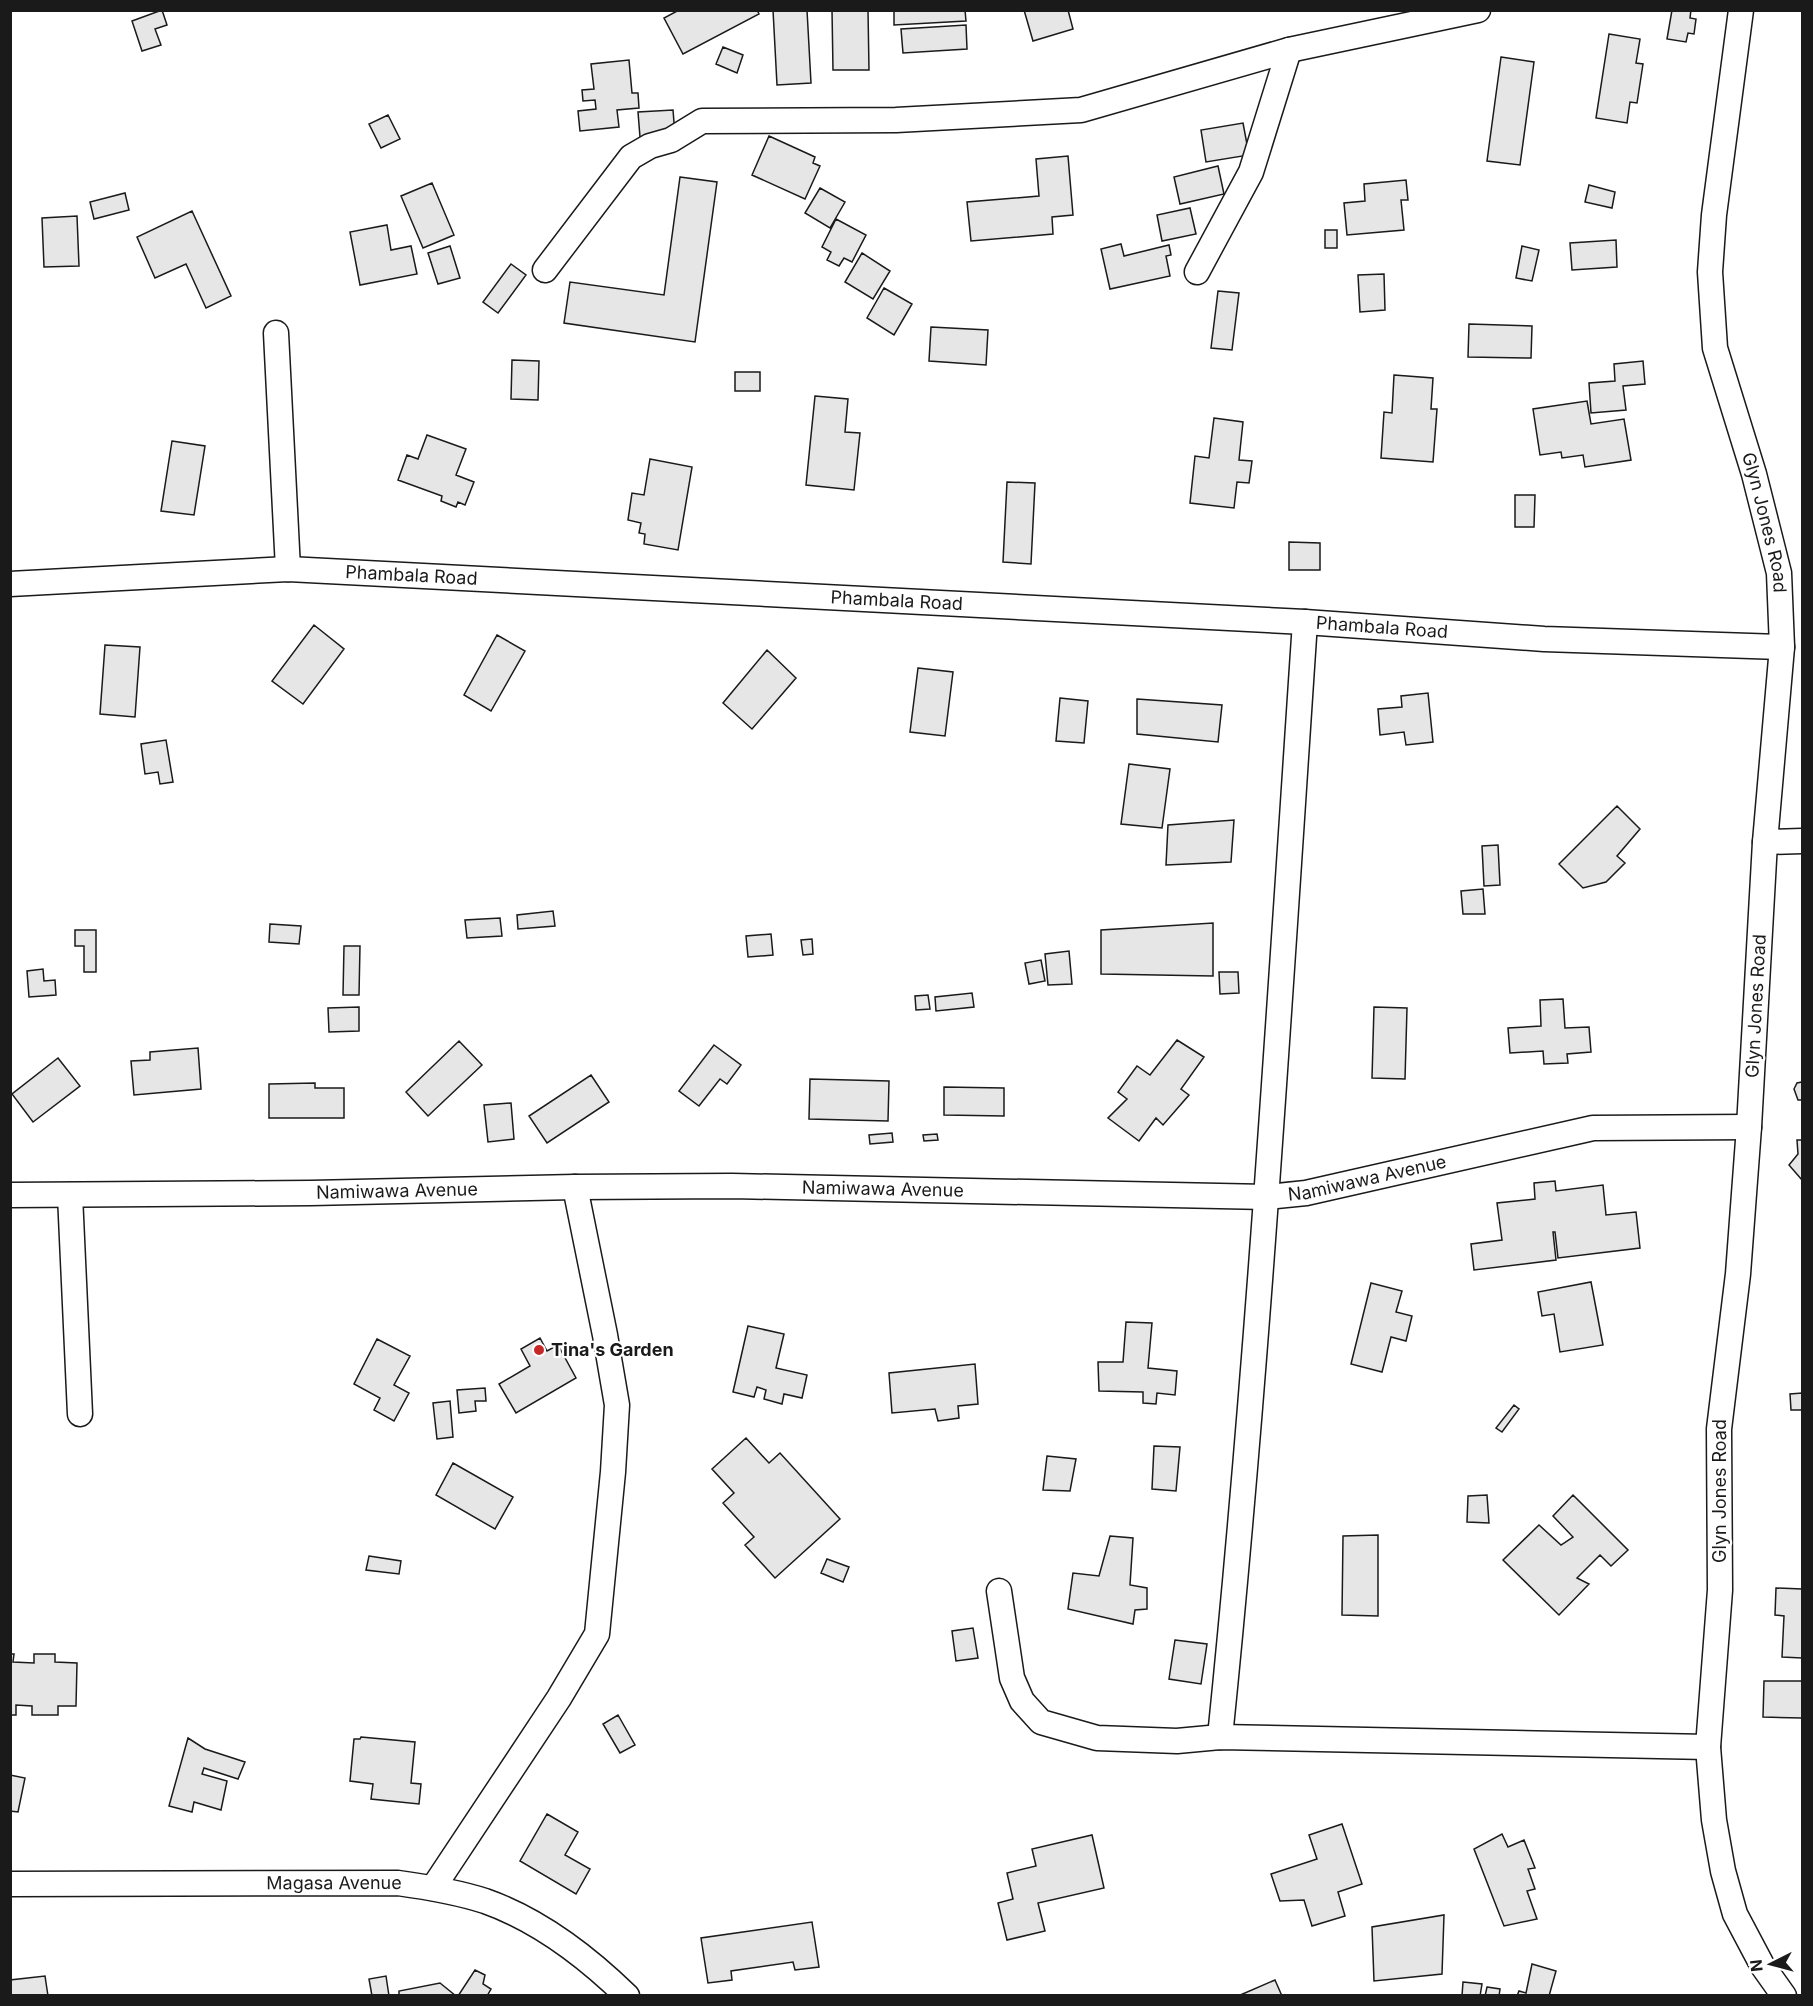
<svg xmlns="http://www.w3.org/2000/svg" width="1813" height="2006" font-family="Inter,sans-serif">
	<rect width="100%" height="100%" fill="#fff"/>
	<path fill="#e6e6e6" stroke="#1a1a1a" stroke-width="1.5" d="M162,10L167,25L155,29L161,45L142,51L132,21Z
		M679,10H757L759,14L683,54L664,18Z
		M773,10H807L811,83L777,85Z
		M832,10H868L869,70H833Z
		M894,10H965L966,21L894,25Z
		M1024,10H1068L1073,29L1033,41Z
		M1672,10H1691L1690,18L1696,19L1694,34L1688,33L1686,42L1667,39Z
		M966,25L967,49L903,53L901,29Z
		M1609,34L1640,39L1636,63L1643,64L1637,103L1630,102L1627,123L1596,118Z
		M723,47L743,55L737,73L716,64Z
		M1501,57L1534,62L1520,165L1487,161Z
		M629,60L632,93H638L639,108L617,110L619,127L580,131L578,111L596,109L595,100L583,101L582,90L594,89L591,64Z
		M673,110L675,135L640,137L638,112Z
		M388,115L400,139L381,148L369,124Z
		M1243,123L1249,155L1206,162L1201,130Z
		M769,136L815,157L813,163L820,166L805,199L752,175Z
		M1068,156L1073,215L1052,217L1053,234L971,241L967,202L1039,196L1036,159Z
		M1218,166L1224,194L1180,204L1174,177Z
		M680,177L717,182L695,342L564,323L570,282L664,295Z
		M1406,180L1408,200H1401L1404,230L1347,235L1344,203L1365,201L1364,184Z
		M432,183L454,235L423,248L401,196Z
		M1589,185L1615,192L1612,208L1585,202Z
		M820,188L845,202L830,228L805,213Z
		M125,193L129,210L94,219L90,202Z
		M1190,208L1196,234L1162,241L1157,215Z
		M192,211L231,296L206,308L186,264L155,278L137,237Z
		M77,216L79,266L44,267L42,218Z
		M836,219L866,235L852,262L844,258L839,266L827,260L831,252L822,247Z
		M387,225L391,250L411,246L417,274L360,285L350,232Z
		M1325,230H1337V248H1325Z
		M1616,240L1617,267L1572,270L1570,243Z
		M1121,244L1124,256L1169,245L1171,255L1166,256L1170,276L1110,289L1101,249Z
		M450,246L460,278L438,284L428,253Z
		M1522,246L1539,250L1532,281L1516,278Z
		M862,253L890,271L873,299L845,282Z
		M511,264L526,275L498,313L483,302Z
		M1384,274L1385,310L1360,312L1358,275Z
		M884,288L912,304L894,335L867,318Z
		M1218,291L1239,293L1232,350L1211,348Z
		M1469,324L1532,326L1531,358L1468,357Z
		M931,327L988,330L986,365L929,361Z
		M512,360L539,361L538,400L511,399Z
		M1643,361L1645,384L1623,386L1626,410L1591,413L1589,383L1615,381L1614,364Z
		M735,372H760V391H735Z
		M1394,375L1433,378L1431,409H1437L1433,462L1381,458L1384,412L1392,413Z
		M815,396L848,399L845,432L860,433L854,490L806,485Z
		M1587,401L1591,424L1624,419L1631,460L1585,467L1583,455L1562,458L1561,452L1540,455L1533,409Z
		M1214,418L1243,422L1239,460L1252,461L1249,483L1237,482L1234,508L1190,503L1195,456L1209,458Z
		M427,435L466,449L456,475L474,482L465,505L458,502L456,507L441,501L442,496L398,480L407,455L418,459Z
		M172,441L205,446L194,515L161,511Z
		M650,459L692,467L678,550L644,544L645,534L639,533L641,523L628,520L632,493L644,495Z
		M1007,482L1035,483L1031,564L1003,562Z
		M1515,495H1535L1534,527H1515Z
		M1289,542L1320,543V570H1289Z
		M314,625L344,649L303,704L272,681Z
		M497,635L525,651L491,711L464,695Z
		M105,645L140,647L135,717L100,714Z
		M767,650L796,678L752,729L723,703Z
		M918,668L953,672L945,736L910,732Z
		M1428,693L1433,742L1406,745L1404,732L1380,735L1378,709L1402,707L1401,696Z
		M1060,698L1088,701L1084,743L1056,741Z
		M1137,699L1222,705L1218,742L1137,734Z
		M166,740L173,782L160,784L158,772L145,774L141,744Z
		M1129,764L1170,769L1162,828L1121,824Z
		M1617,806L1640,829L1617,856L1625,863L1606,882L1583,888L1559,864Z
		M1234,820L1231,862L1166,865L1168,825Z
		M1498,845L1500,885L1484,886L1482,846Z
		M1483,889L1485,914H1463L1461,891Z
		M553,911L555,926L518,929L517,915Z
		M500,918L502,936L467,938L465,920Z
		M1213,923V976L1101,974V930Z
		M270,924L301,926L299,944L269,942Z
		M75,930H96V972H84V946H75Z
		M771,934L773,955L748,957L746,936Z
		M812,939L813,954L803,955L801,940Z
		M344,946H360L359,995H343Z
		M1069,951L1072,984L1048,985L1045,954Z
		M1041,960L1045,981L1029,984L1025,963Z
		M43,969L44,981L55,980L56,995L29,997L27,971Z
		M1219,972H1238L1239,993L1220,994Z
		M972,993L974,1007L936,1011L935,997Z
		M928,995L930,1009L916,1010L915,996Z
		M1563,999L1565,1028L1589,1027L1591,1052L1567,1054L1568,1063L1544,1064L1543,1051L1510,1053L1508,1028L1541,1026L1540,1000Z
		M359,1007V1031L329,1032L328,1008Z
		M1374,1007L1407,1008L1405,1079L1372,1078Z
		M1177,1040L1204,1057L1181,1089L1189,1095L1163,1125L1156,1118L1139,1141L1108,1118L1127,1099L1118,1092L1137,1066L1150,1075Z
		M459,1041L482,1065L428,1116L406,1092Z
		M714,1045L741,1065L727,1084L720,1079L699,1106L679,1091Z
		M198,1048L201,1089L134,1095L131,1061L150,1060V1052Z
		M58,1058L80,1086L33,1122L12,1094Z
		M591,1075L609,1102L547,1143L529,1116Z
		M810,1079L889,1081L888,1121L809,1119Z
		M1802,1082V1100H1798L1794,1089L1797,1083Z
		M315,1083V1088H344V1118H269V1084Z
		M944,1087L1004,1088V1116L944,1115Z
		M511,1103L514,1139L488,1142L484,1105Z
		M892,1133L893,1142L870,1144L869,1135Z
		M937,1134L938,1140L924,1141L923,1135Z
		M1797,1140H1802V1180L1789,1165L1798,1154Z
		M1555,1181L1556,1191L1603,1185L1606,1215L1636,1212L1640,1248L1558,1258L1555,1232H1553L1556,1260L1474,1270L1471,1244L1502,1240L1497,1203L1535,1199L1534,1183Z
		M1591,1282L1603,1345L1560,1352L1554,1314L1542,1316L1538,1292Z
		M1371,1283L1402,1291L1396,1312L1412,1316L1406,1341L1391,1337L1382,1372L1351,1364Z
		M1126,1322L1152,1323L1148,1368L1177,1371L1175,1395L1157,1393L1156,1404L1143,1403V1392L1099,1391L1098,1362H1123Z
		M748,1326L784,1334L776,1368L807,1375L802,1398L784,1394L782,1404L764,1399L766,1390L757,1387L754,1397L733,1392Z
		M540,1338L547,1351L558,1345L576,1378L516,1413L499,1384L530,1366L521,1349Z
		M377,1339L410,1356L394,1385L409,1393L394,1421L374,1410L380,1398L354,1384Z
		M975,1364L978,1404L958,1406L959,1418L938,1421L935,1409L892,1413L889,1373Z
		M485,1388L486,1401H475L476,1411L459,1413L457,1390Z
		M1802,1393V1410H1791L1790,1394Z
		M450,1401L453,1437L437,1439L433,1403Z
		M1514,1405L1519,1409L1502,1432L1496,1428Z
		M746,1438L769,1463L780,1453L840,1519L775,1578L745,1545L754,1537L723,1503L734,1493L712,1469Z
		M1154,1446L1180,1447L1176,1491L1152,1489Z
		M1047,1456L1076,1459L1070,1491L1043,1490Z
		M453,1463L513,1497L495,1529L436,1495Z
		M1487,1495L1489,1523L1467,1522L1468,1496Z
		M1573,1495L1628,1550L1611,1566L1600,1555L1577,1578L1589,1584L1559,1615L1503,1560L1539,1525L1561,1545L1573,1537L1553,1516Z
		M1378,1535V1616L1342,1615L1343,1536Z
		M1110,1536L1133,1538L1130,1585L1147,1588V1609L1135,1610L1133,1624L1068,1609L1073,1573L1099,1576Z
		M369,1556L401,1561L399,1574L366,1570Z
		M827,1559L849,1567L843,1582L821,1573Z
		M1776,1588L1802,1589V1658L1782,1657L1784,1616L1775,1615Z
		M973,1628L978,1658L956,1661L952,1631Z
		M1175,1640L1207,1644L1201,1684L1169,1679Z
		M10,1654H14L13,1662L34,1663V1654H55V1662L77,1663L76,1706H58V1715H32V1706L16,1705V1715H10Z
		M1764,1681H1802V1718L1763,1717Z
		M618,1715L635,1745L620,1753L603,1724Z
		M361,1737L415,1742L411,1783L421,1784L419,1804L371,1799L373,1784L350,1781L354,1739H360Z
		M188,1738L205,1749L245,1762L238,1779L204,1768L202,1774L227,1781L221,1810L194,1802L192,1812L169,1806Z
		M10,1775L25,1778L18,1812L10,1811Z
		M547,1814L578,1832L565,1855L590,1869L576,1894L520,1861Z
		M1342,1824L1362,1884L1338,1892L1345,1916L1312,1926L1304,1900L1280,1901L1271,1874L1317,1859L1309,1835Z
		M1502,1834L1508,1847L1524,1840L1535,1868L1528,1869L1535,1889L1527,1891L1537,1919L1504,1926L1474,1849Z
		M1092,1835L1104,1888L1038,1903L1045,1931L1007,1940L998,1903L1013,1899L1007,1873L1036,1866L1032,1849Z
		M1444,1915L1442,1974L1374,1981L1372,1927Z
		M812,1922L819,1967L795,1970L793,1962L731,1971L732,1980L708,1983L701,1938Z
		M1532,1964L1556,1971L1549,1996H1517L1519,1991L1526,1993Z
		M475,1970L485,1975L483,1984L491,1989L487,1996H458Z
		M45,1976L48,1996H10V1980Z
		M386,1976L389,1996H372L369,1979Z
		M1275,1980L1282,1996H1238Z
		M1463,1982L1482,1984L1480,1996H1462Z
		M440,1983L456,1996H399V1991Z
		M1487,1987L1500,1989L1499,1996H1485Z"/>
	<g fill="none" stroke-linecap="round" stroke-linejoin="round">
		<g stroke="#1a1a1a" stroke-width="27">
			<g id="minor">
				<path id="s1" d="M1741,10L1714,215L1710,272L1715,348L1754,474L1779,573L1782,647L1765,842L1749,1127L1738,1274L1719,1429L1720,1590L1708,1747L1714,1820L1723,1871L1735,1914L1762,1965L1784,1996"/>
				<path d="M545,270L631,157L650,146L671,140L702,121L896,120L1081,110L1289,50L1478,10"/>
				<path d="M1197,272L1251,172L1289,50"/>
				<path d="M276,333L288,569"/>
				<path id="s2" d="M10,584L288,569L1305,622L1544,639L1782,647"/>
				<path d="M1765,842L1802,841"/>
				<path id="s3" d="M10,1195L311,1193L575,1187L732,1186L1267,1197L1306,1193L1593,1128L1749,1127"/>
				<path d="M70,1195L80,1414"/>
				<path d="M999,1591L1012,1678L1022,1701L1041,1722L1097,1738L1177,1741L1220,1737L1708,1747"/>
				<path d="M1220,1737C1258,1366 1280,994 1305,622"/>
				<path id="s4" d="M10,1884L398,1883C427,1887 457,1892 485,1901C539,1920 586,1956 627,1996"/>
				<path d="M433,1888L559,1698L597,1634L613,1472L617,1405L605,1335L575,1187"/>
			</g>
		</g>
		<use href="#minor" stroke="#fff" stroke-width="24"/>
	</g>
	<circle fill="#c62828" stroke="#fff" stroke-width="2" cx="539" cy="1350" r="6"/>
	<g text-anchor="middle" stroke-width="4.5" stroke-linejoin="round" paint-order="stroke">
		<g font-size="18" fill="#1a1a1a" stroke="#fff">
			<text dy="6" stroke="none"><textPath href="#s1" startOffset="522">Glyn Jones Road</textPath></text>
			<text dy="6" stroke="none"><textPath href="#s2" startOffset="402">Phambala Road</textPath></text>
			<text dy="6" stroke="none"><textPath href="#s2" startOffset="888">Phambala Road</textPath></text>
			<text dy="6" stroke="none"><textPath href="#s2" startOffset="1374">Phambala Road</textPath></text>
			<text transform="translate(1756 1006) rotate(-87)" y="6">Glyn Jones Road</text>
			<text dy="6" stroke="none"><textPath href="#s3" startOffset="1359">Namiwawa Avenue</textPath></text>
			<text dy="6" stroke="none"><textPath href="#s3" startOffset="873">Namiwawa Avenue</textPath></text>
			<text dy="6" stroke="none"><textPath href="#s3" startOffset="387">Namiwawa Avenue</textPath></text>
			<text transform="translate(1720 1491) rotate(-90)" y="6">Glyn Jones Road</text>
			<text dy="6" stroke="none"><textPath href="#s4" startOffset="324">Magasa Avenue</textPath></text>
		</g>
		<g font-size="18" font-weight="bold" fill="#1a1a1a" stroke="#fff" text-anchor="start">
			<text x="551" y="1356">Tina's Garden</text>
		</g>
	</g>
	<rect width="1813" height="2006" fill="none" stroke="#1a1a1a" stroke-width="24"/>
	<g transform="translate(1771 1964) rotate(264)" stroke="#ffffff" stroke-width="4.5" paint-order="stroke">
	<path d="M0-4.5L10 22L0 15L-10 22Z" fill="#1a1a1a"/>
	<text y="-9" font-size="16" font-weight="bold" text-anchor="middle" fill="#1a1a1a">N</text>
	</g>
</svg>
